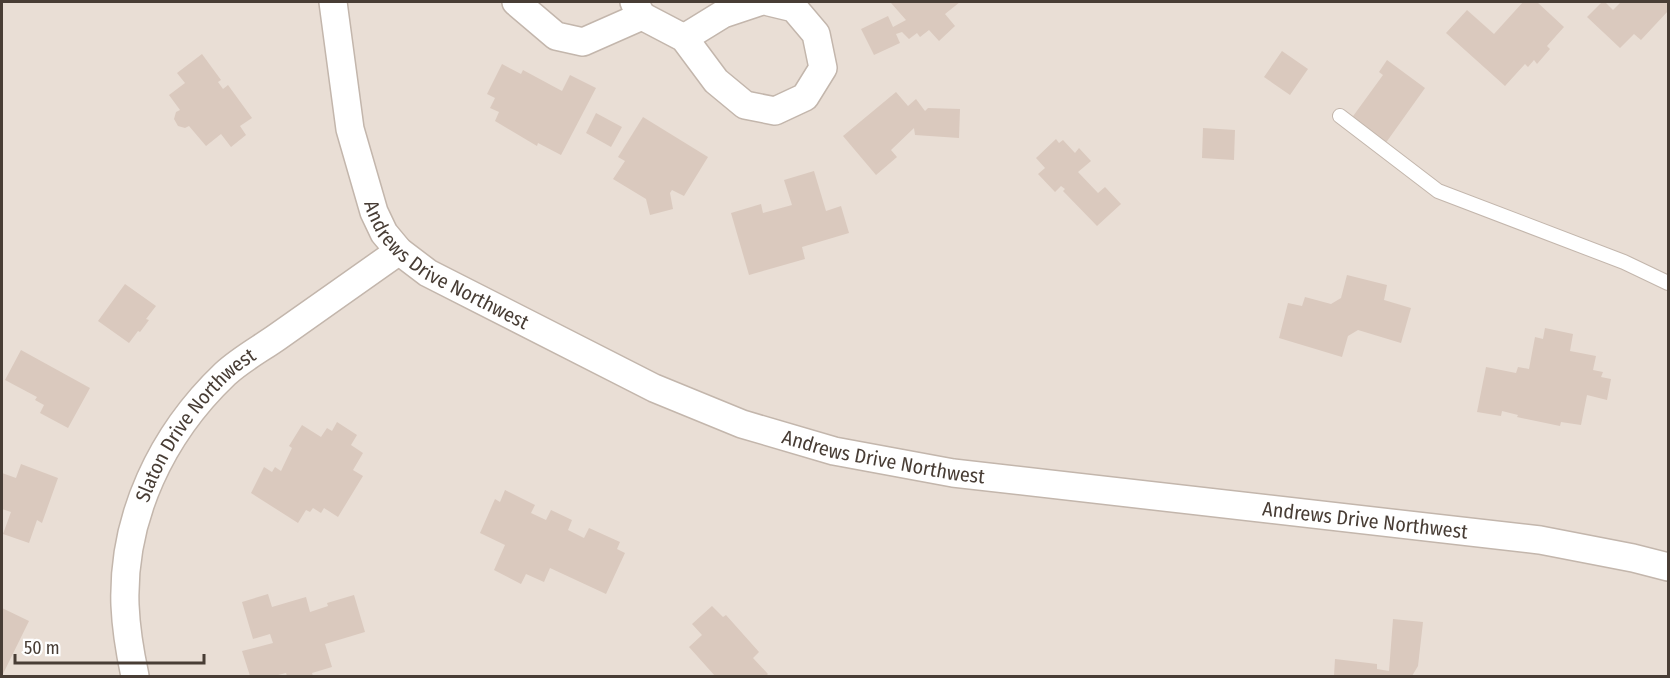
<svg xmlns="http://www.w3.org/2000/svg" width="1670" height="678" font-family="'Fira Sans Condensed',sans-serif">
	<rect width="100%" height="100%" fill="#f4ede7"/>
	<path fill="#e9ded5" d="M2,2H1668V676H2Z"/>
	<path fill="#dac9be" d="M893,2H960L945,14L955,26L939,41L929,30L920,37L917,33L909,39L902,32L896,34L900,43L874,55L861,29L888,16L893,27L906,20L891,3Z
		M1523,2H1537L1564,27L1547,46L1550,49L1537,64L1534,60L1528,67L1525,64L1505,86L1446,33L1467,10L1494,34Z
		M1602,2H1605L1613,10L1621,2H1668V11L1641,40L1634,34L1620,48L1587,17Z
		M1282,51L1308,69L1290,95L1264,77Z
		M202,54L221,80L218,82L223,89L228,85L252,118L240,126L246,135L231,147L221,134L206,146L189,126L185,128L178,126L174,119L176,112L180,110L169,95L185,83L177,73Z
		M1387,60L1425,88L1385,144L1351,119L1383,75L1379,72Z
		M502,64L521,74L523,70L562,91L570,75L596,88L561,155L538,143L537,146L495,121L499,112L490,108L495,98L487,94Z
		M896,92L908,106L916,99L925,111L928,108L960,109L959,138L915,135L914,128L891,150L897,157L876,175L843,136Z
		M596,113L622,127L611,147L586,133Z
		M643,117L708,157L684,196L672,190L670,193L673,209L650,215L646,199L613,179L625,161L618,157Z
		M1203,128L1235,130L1234,160L1202,158Z
		M1056,139L1059,143L1063,140L1075,153L1079,148L1091,161L1078,172L1098,193L1105,187L1121,204L1097,226L1063,191L1065,189L1061,186L1055,192L1038,174L1045,168L1036,158Z
		M814,171L826,211L841,206L849,233L802,247L805,259L749,275L731,213L761,204L763,213L792,205L784,180Z
		M1347,275L1387,285L1384,300L1411,308L1401,343L1358,330L1348,336L1342,357L1279,338L1288,303L1302,306L1305,297L1331,304L1341,298Z
		M125,284L156,306L146,319L149,320L140,332L138,331L129,343L98,321Z
		M1545,328L1573,334L1570,351L1596,356L1593,370L1603,372L1601,377L1611,379L1607,400L1587,395L1581,425L1561,422L1560,426L1517,417L1518,415L1502,411L1501,416L1477,412L1486,367L1516,373L1518,367L1529,369L1535,337L1543,339Z
		M21,350L90,388L68,428L40,413L44,405L35,400L37,397L5,380Z
		M337,422L357,435L351,445L363,453L353,470L363,476L338,517L324,508L321,513L313,508L310,512L306,510L298,523L251,493L264,467L272,472L275,467L281,471L292,448L289,446L302,425L321,437L327,428L332,431Z
		M21,464L58,478L42,523L37,520L29,543L3,534L11,512L2,509V473L16,478Z
		M505,490L535,505L531,513L546,520L551,510L572,520L568,530L584,538L589,528L620,542L617,549L625,553L606,594L550,568L544,582L526,574L521,584L494,570L505,545L480,533L495,499L500,502Z
		M268,594L272,607L306,597L310,612L328,606L327,603L354,595L365,632L325,644L332,667L312,673L313,676H287L286,673L274,676H250L242,651L273,643L270,634L253,639L242,602Z
		M712,606L723,617L726,615L759,652L753,658L768,674L766,676H715L689,647L702,635L692,624Z
		M2,608L29,621L2,676Z
		M1393,619L1423,622L1418,666L1412,676H1334L1335,659L1377,664V669L1389,671Z"/>
	<g fill="none" stroke-linecap="round" stroke-linejoin="round">
		<g stroke="#c3b6ac" stroke-width="16">
			<path id="service" d="M1340,116L1438,191L1624,262L1668,283"/>
		</g>
		<g stroke="#c3b6ac" stroke-width="30">
			<g id="minor">
				<path id="s1" d="M333,2L350,129L374,212L384,233L399,251L428,273L654,388L742,424L834,451L953,473L1540,540L1633,558L1668,567"/>
				<path d="M516,2L556,36L583,42L642,16"/>
				<path d="M634,2L642,16L684,38L716,81L745,105L775,111L805,97L823,68L816,34L794,8L769,2"/>
				<path d="M684,38L723,14L759,2"/>
				<path id="s2" d="M135,676C130,653 126,629 125,605C122,517 162,434 225,374C241,359 262,348 280,335C320,307 359,279 399,251"/>
			</g>
		</g>
		<use href="#service" stroke="#fff" stroke-width="14"/>
		<use href="#minor" stroke="#fff" stroke-width="27"/>
	</g>
	<g text-anchor="middle" stroke-width="6" stroke-linejoin="round" paint-order="stroke">
		<g font-size="20" fill="#483d35" stroke="#fff">
			<text dy="7" stroke="none"><textPath href="#s1" startOffset="306">Andrews Drive Northwest</textPath></text>
			<text dy="7" stroke="none"><textPath href="#s2" startOffset="272">Slaton Drive Northwest</textPath></text>
			<text dy="7" stroke="none"><textPath href="#s1" startOffset="792">Andrews Drive Northwest</textPath></text>
			<text dy="7" stroke="none"><textPath href="#s1" startOffset="1278">Andrews Drive Northwest</textPath></text>
		</g>
	</g>
	<rect width="1670" height="678" fill="none" stroke="#483d35" stroke-width="6"/>
	<path d="M15 654v9h189v-9" fill="none" stroke="#483d35" stroke-width="3"/>
	<text x="24" y="654" font-size="18" fill="#483d35" stroke="#ffffff" stroke-width="4.5" paint-order="stroke">50 m</text>
</svg>
